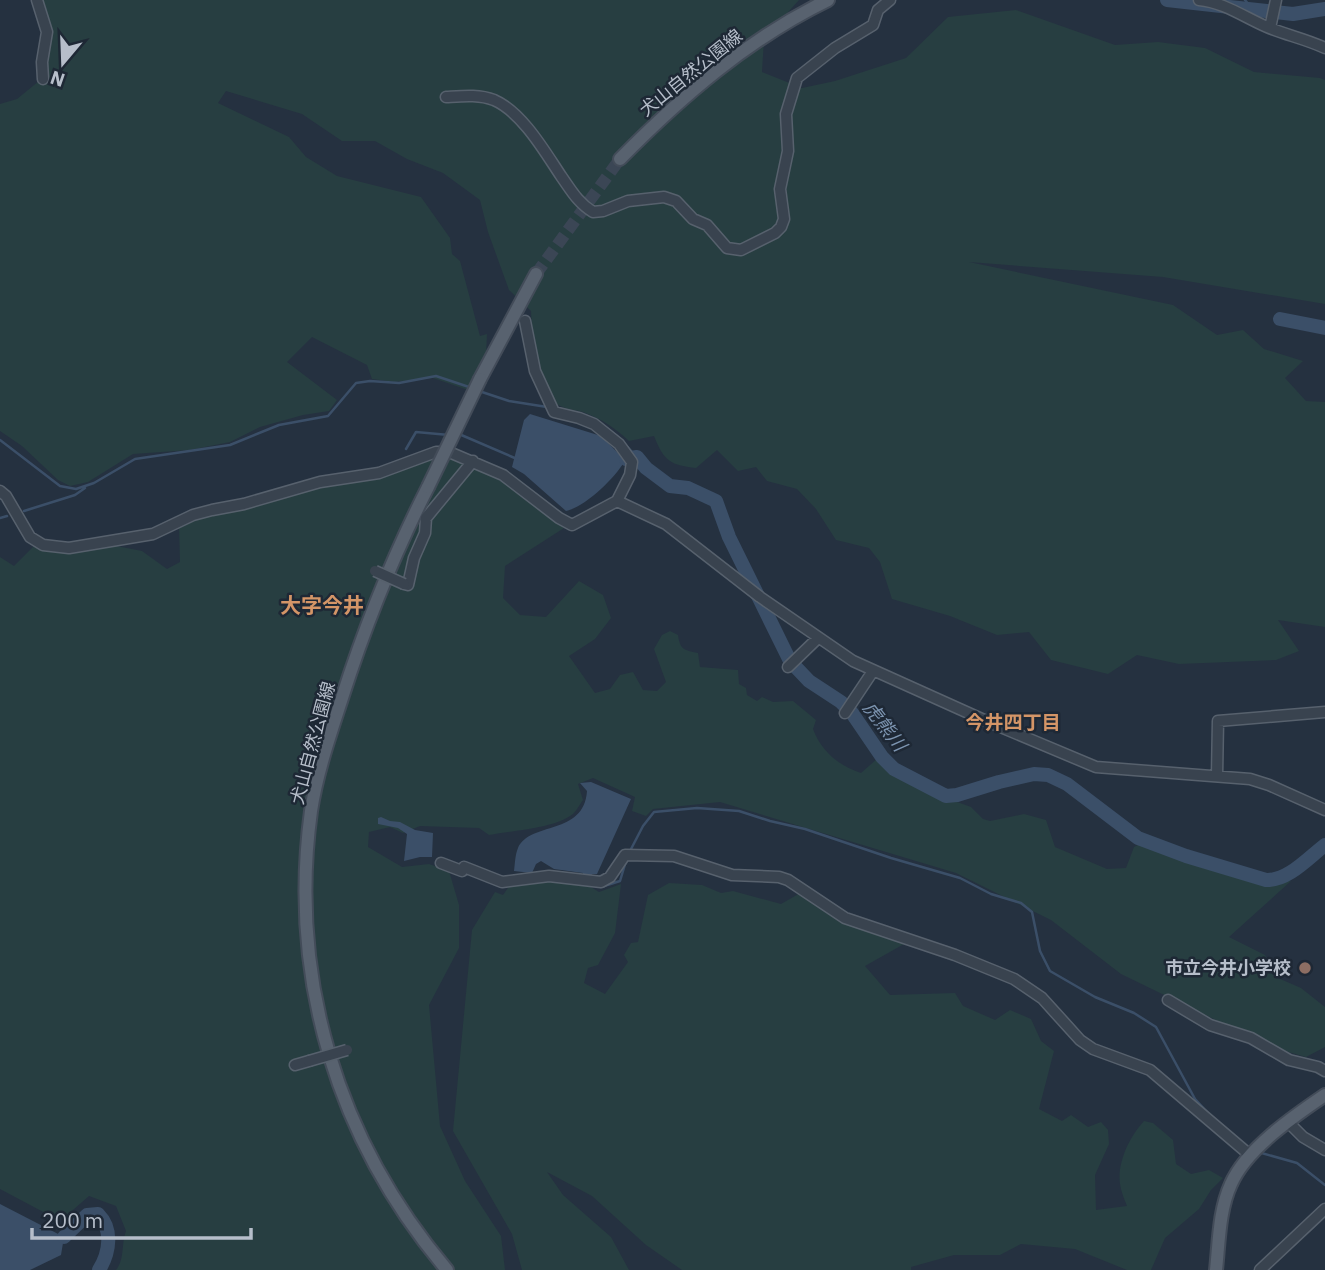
<svg xmlns="http://www.w3.org/2000/svg" width="1325" height="1270" font-family="'IBM Plex Sans','Noto Sans JP',sans-serif">
	<rect width="100%" height="100%" fill="#253140"/>
	<path fill="#273e41" d="M42,0H799L764,39L762,72L802,88L835,81L906,58L948,17L1016,10L1115,45L1158,42L1205,48L1254,72L1320,78L1325,80V304L1163,277L969,262L1173,305L1217,335L1243,330L1264,349L1303,361L1285,378L1306,401L1325,402V627L1278,620L1299,651L1276,660L1179,664L1137,655L1108,674L1051,660L1029,632L997,635L950,616L892,599L880,562L869,548L836,540L816,509L797,489L767,481L756,467L738,471L717,450L696,468C670,465 664,461 654,436L629,441C615,428 602,419 583,412C575,410 564,409 557,404C536,391 532,334 531,311L509,290L488,232L480,200L443,173L407,159L375,141H342L302,114L226,91L218,103L289,137L306,157L337,176L421,197L450,238L452,254L460,261L480,336L487,334L486,356L468,390L433,378L394,382L372,379L367,365L312,337L287,362L337,400L329,411L303,415L260,427L230,442L190,450L133,454L88,482L70,486L58,480L22,446L0,431V104L17,99L39,81L49,31Z
		M432,457L465,461L501,477L564,528L505,566L503,598L520,615L546,617L579,581L603,595L611,618L595,639L569,656L595,693L610,689L620,675L633,672L643,690L657,691L666,682L654,649L662,635L670,631L678,635C680,649 683,650 698,653L700,667L738,670L739,684L746,688L747,695L757,701L762,697L773,702L793,701L816,720L813,729C821,751 839,766 861,773L878,758L891,769L935,794L971,807L983,819L990,821L1024,814L1046,820L1055,847L1107,869L1126,868L1134,847L1144,842L1210,866L1268,883L1291,881L1229,937L1265,955L1278,978L1301,988L1325,1007V1047L1306,1057L1285,1051L1253,1033L1226,1025L1121,974L1051,920L956,873L720,802L653,809L646,816L632,811L635,797L593,778L578,784L583,800C580,804 577,810 573,814C553,829 514,830 489,835L479,828L420,826L403,833L390,827L369,832L368,847L402,867L429,864L449,871L459,905V948L429,1005L440,1126L465,1181L501,1236L505,1270H116C125,1259 121,1244 126,1231L116,1206L89,1196L66,1216L49,1215L0,1189V557L14,566L33,547L69,551L111,545L142,551L167,569L180,562L179,526L197,518Z
		M548,879L581,881L599,892L621,884L615,933L598,965L588,968L584,983L605,994L628,962L624,955L631,943L638,942L648,895L669,883L702,885L721,893L733,891L781,904L802,892L844,923L904,944L865,966L890,995L955,993L963,1006L995,1020L1010,1010L1031,1019L1041,1041L1054,1051L1039,1109L1062,1121L1071,1115L1088,1127L1101,1122L1108,1130L1109,1144L1095,1175L1096,1210L1127,1206C1124,1199 1121,1191 1120,1184C1117,1162 1130,1136 1144,1121L1153,1123L1173,1140L1176,1164L1191,1174L1209,1170L1223,1178L1211,1190L1199,1209L1165,1238L1151,1270H1127L1075,1249L1021,1244L1000,1255H954L911,1267V1270H682L646,1245L592,1196L547,1172L563,1195L611,1237L629,1270H522L512,1234L453,1131L472,930L495,892L503,895L510,885Z"/>
	<path fill="#3b4f68" d="M530,414L601,436L627,462H624C615,478 585,507 566,511L524,474L512,467L524,420Z
		M591,782L631,799L597,874H592L590,879L582,878L583,873L554,869L541,861L536,864L532,873L514,871C515,864 515,855 518,848C530,821 584,836 587,791L580,783Z
		M381,817L390,821L400,822L415,830L433,833L432,857H420L404,861L407,834L398,828L378,824V818Z
		M0,1204L64,1237L61,1255L30,1270H0Z"/>
	<g fill="none" stroke-linecap="round" stroke-linejoin="round">
		<path stroke="#3b4f68" stroke-width="2.5" d="M1245,0L1249,5L1263,11
			M479,391L509,401L547,407
			M600,423L617,436L637,457
			M459,434L517,459
			M0,440L60,486L76,489L94,483L135,459L230,445L279,425L328,416L356,383L370,381L399,383L436,376L469,387
			M406,449L416,432L449,435
			M24,511L75,495L85,488
			M0,518L7,516
			M630,851L643,826L654,812L697,808L739,811L770,821L805,829L891,858L960,878L991,894L1021,903L1032,912L1040,951L1050,971L1095,997L1134,1013L1156,1027L1195,1099L1209,1114
			M601,887L620,881L626,861
			M1258,1152L1297,1163L1325,1185"/>
		<path stroke="#3b4f68" stroke-width="14" d="M1167,0L1293,14L1325,9
			M1280,319L1325,328
			M626,459L637,457L646,468L670,486L688,488L716,501L729,537L790,661L809,681L841,702L852,713L882,757L894,769L946,796L957,795L999,782L1034,774L1048,775L1067,784L1138,838L1186,856L1266,880C1288,881 1308,858 1325,845
			M64,1237L87,1215L98,1214C113,1229 110,1252 99,1270"/>
		<path stroke="#3b4655" stroke-width="12" stroke-dasharray="12 6" stroke-linecap="butt" d="M536,274L620,159"/>
		<g stroke="#57616d" stroke-width="13">
			<path id="minor" d="M37,0L47,32L42,62L43,79
				M1199,0C1223,2 1244,17 1267,27C1286,35 1306,39 1325,48
				M1270,28L1276,0
				M446,97C462,96 479,94 494,100C522,112 545,152 561,176C571,190 578,203 593,212L603,211L628,201L664,197L676,201L693,219L707,225L727,248L741,250L775,233L781,227L784,219L780,189L788,151L786,114L797,78L835,48L873,25L878,10L890,0
				M0,491L6,496L30,537L43,545L69,548L153,534L193,515L212,510L244,504L320,482L379,473L436,452H449L503,475L559,518L572,525L617,501L630,475L632,462L619,444L594,424L579,418L554,412L535,371L525,321
				M617,501L666,524L760,597L853,661L984,720L1096,767L1250,779L1269,785L1325,810
				M404,584L408,585L414,558L425,533L426,518L473,461
				M788,667L818,638
				M845,713L873,671
				M1217,776L1218,721L1325,712
				M441,863L462,871L464,867L502,882L549,876L601,882L610,877L625,855L674,856L732,875L779,877L788,880L845,918L955,955L1014,979L1042,998L1080,1040L1093,1049L1150,1070L1251,1156
				M1168,1000L1210,1025L1251,1038L1289,1060L1318,1067L1325,1071
				M295,1065L309,1061
				M1287,1121L1303,1137L1325,1150
				M1260,1270L1325,1209"/>
		</g>
		<g stroke="#434c59" stroke-width="16">
			<path id="major" d="M620,159C682,96 748,39 828,0
				M480,379L536,274
				M428,487C394,554 365,626 342,698C330,735 317,772 311,811C288,979 338,1141 447,1270
				M1216,1270C1219,1242 1219,1210 1231,1184C1246,1149 1294,1116 1325,1095"/>
		</g>
		<use href="#minor" stroke="#39434f" stroke-width="10"/>
		<use href="#major" stroke="#58626f" stroke-width="12"/>
		<g stroke="#57616d" stroke-width="13" stroke-linecap="butt">
			<path id="minor-bridge" d="M375,571L404,584
				M309,1061L347,1050"/>
		</g>
		<g stroke="#434c59" stroke-width="16" stroke-linecap="butt">
			<path id="major-bridge" d="M428,487L480,379"/>
		</g>
		<use href="#minor-bridge" stroke="#39434f" stroke-width="10"/>
		<use href="#major-bridge" stroke="#58626f" stroke-width="12"/>
	</g>
	<circle fill="#8d6e63" stroke="#1e2835" stroke-width="2.5" cx="1305" cy="968" r="7"/>
	<g text-anchor="middle" stroke-width="5" stroke-linejoin="round" paint-order="stroke">
		<g font-size="18" fill="#b6beca" stroke="#1e2835">
			<text transform="translate(691 73) rotate(-39)" y="6">犬山自然公園線</text>
			<text transform="translate(313 743) rotate(-75)" y="6">犬山自然公園線</text>
		</g>
		<g font-size="18" font-weight="bold" fill="#b6beca" stroke="#1e2835" text-anchor="end">
			<text x="1291" y="974">市立今井小学校</text>
		</g>
		<g font-size="19" font-weight="bold" fill="#d49567" stroke="#1e2835">
			<text x="1013" y="729">今井四丁目</text>
		</g>
		<g font-size="19" font-style="italic" fill="#7d95b1" stroke="#1e2835">
			<text transform="translate(885 726) rotate(52)" y="7">虎熊川</text>
		</g>
		<g font-size="21" font-weight="bold" fill="#d49567" stroke="#1e2835">
			<text x="322" y="613">大字今井</text>
		</g>
	</g>
	<g transform="translate(63 63) rotate(199)" stroke="#1e2835" stroke-width="5" paint-order="stroke">
	<path d="M0-5L12 26L0 18L-12 26Z" fill="#b6beca"/>
	<text y="-10" font-size="19" font-weight="bold" text-anchor="middle" fill="#b6beca">N</text>
	</g>
	<path d="M32 1228v10h219v-10" fill="none" stroke="#b6beca" stroke-width="3.5"/>
	<text x="42" y="1228" font-size="21" fill="#b6beca" stroke="#1e2835" stroke-width="5" paint-order="stroke">200 m</text>
</svg>
